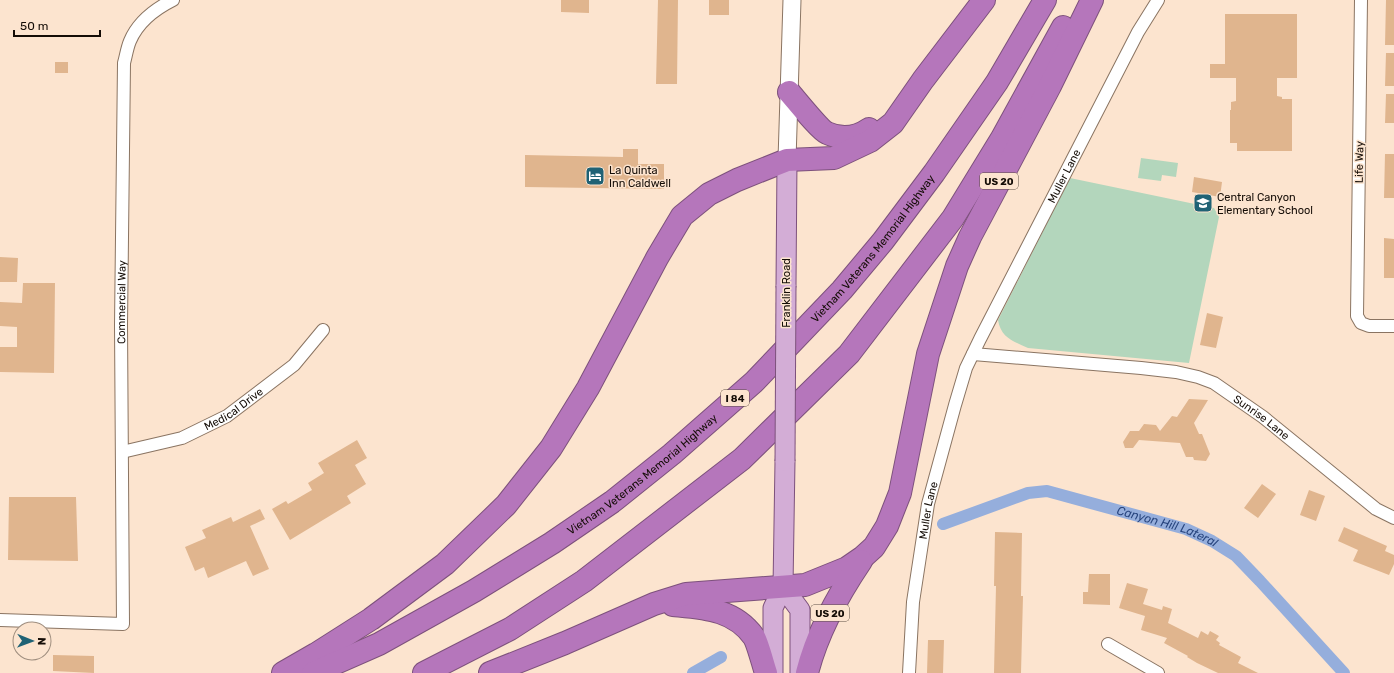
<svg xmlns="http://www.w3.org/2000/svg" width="1394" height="673" font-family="Rubik,sans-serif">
	<rect width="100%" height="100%" fill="#fce4cf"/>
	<path fill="#b3d6bc" d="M1141,158L1178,163L1176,177L1162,175L1161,181L1138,178Z
		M1070,178L1214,208L1219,217L1189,363L1028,348C1013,341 1001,338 998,320Z"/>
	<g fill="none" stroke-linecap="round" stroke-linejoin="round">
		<g stroke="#95aedc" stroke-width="12">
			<path id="s1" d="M943,524L1028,493L1047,491L1186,529L1212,541L1236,556L1260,581L1344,673"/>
			<path d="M693,673L721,657"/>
		</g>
	</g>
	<path fill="#e0b58e" d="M561,0H589V13L561,12Z
		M658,0H678L677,84H656Z
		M709,0H729V15H709Z
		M1386,0H1394V45H1385Z
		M1225,14H1297V78H1277V96L1282,97V99H1292V151H1237V143H1230V110H1231V102L1236,101V78H1210V64H1225Z
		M1386,53H1394V86H1385Z
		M55,62H68V73H55Z
		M1386,94H1394V123H1385Z
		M623,149H638V164H664V189L525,187V155L623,157Z
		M1385,154H1394V198H1384Z
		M1194,177L1222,182L1220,197L1192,192Z
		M1384,238L1394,239V278H1384Z
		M0,257L18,258L17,282H0Z
		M23,283H55L54,373L0,372V347H17V327L0,326V302L22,303Z
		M1207,313L1223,317L1216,348L1200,345Z
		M1189,399L1208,400L1194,423L1199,434H1202L1210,454L1206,461L1194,460L1193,457H1186L1180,443L1139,440L1133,448H1125L1123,442L1130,431H1139L1144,424L1156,425L1160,431L1172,416L1177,417Z
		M357,440L367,458L355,465L366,484L347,496L351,503L290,540L272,509L286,501L288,504L312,490L308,483L324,473L318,463Z
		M1262,484L1276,494L1258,518L1244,508Z
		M1309,490L1325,496L1316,521L1300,515Z
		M9,497H76L78,561L8,560Z
		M260,509L265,519L250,526L269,569L253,576L246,561L208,578L204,567L195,571L185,547L206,538L202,530L231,517L233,522Z
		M1344,527L1387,546L1385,551L1394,555V564L1389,575L1353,561L1358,550L1338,541Z
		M995,532L1022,533L1021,596H1023L1021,673H994L996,586H994Z
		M1089,574H1110V605L1083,604V592H1088Z
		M1127,583L1148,589L1143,604L1162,610L1163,606L1172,609L1168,623L1198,638L1201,631L1208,635L1210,631L1219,636L1216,640L1220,643L1219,645L1241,657L1238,663L1258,673H1218L1197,663L1187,657L1188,656L1164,643L1167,638L1141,630L1145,616L1119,608Z
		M928,640H944L943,673H927Z
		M53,655L94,656V673L53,671Z"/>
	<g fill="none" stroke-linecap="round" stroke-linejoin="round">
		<g stroke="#8a7462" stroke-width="14">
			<g id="minor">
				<path d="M1361,0L1357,316L1361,323L1369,326H1394"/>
				<path id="s2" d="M973,354L1141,368L1176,372L1198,377L1214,383L1263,417L1376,509L1394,518"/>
				<path id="s3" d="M122,452L182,438L227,416L294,365L323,330"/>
				<path id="s4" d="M0,620L123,624L121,325L124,63C126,56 127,48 130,41C138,22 155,9 173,0"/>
				<path d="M1108,644L1158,673"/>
				<path id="s5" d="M909,673L913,602L928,504L955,405L966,368L980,339L1138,32L1158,0"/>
			</g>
		</g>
		<g stroke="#8a7462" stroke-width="19">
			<path id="secondary" d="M787,160L792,0"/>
		</g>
		<g stroke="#7d517c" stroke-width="21">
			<path id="primary" d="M786,286L787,160
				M783,587L800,610V673
				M773,673V608L783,587L785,461"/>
		</g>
		<g stroke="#7d517c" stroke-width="24">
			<g id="motorway">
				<path d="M789,92C796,100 820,130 827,133C842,140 856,138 869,129"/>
				<path d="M673,605C704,608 734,609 754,637C758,644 763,664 766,673"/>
				<path d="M283,673L316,654L371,619L445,564L506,505L551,448L588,388L657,258L682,216L709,194L737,180L787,160L834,158L870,141L893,123L923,80L984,0"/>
				<path id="s6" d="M313,673L379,644L474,591L552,543L612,502L672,454L754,382L842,290L883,241L934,173L997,82L1045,0"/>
				<path d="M424,673L510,629L584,581L742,459L849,354L953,218L1002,138L1063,27"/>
				<path d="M490,673L565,643L654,604L686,594L805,585L847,568L863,557L874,547L887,526L900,493L928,354L957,266L970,237L1050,86L1092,0"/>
				<path d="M807,673C817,633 838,595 861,561"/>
			</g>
		</g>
		<use href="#minor" stroke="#fff" stroke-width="12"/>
		<use href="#secondary" stroke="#fff" stroke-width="17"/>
		<use href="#primary" stroke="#d3add6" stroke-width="19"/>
		<use href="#motorway" stroke="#b576bb" stroke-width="22"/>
		<g stroke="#7d517c" stroke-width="21" stroke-linecap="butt">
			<path id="primary-bridge" d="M785,461L786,286"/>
		</g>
		<use href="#primary-bridge" stroke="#d3add6" stroke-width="19"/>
	</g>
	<defs>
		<g id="hotel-square" transform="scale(1)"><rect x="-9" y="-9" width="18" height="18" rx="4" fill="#1f6275" stroke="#fce4cf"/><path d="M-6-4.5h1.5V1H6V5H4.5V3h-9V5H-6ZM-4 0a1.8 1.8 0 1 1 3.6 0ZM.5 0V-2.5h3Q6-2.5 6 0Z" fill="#fff"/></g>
		<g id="school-square" transform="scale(1)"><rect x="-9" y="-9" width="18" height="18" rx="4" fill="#1f6275" stroke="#fce4cf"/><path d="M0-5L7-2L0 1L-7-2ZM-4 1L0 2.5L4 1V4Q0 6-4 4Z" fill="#fff"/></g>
	</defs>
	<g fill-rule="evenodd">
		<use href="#hotel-square" x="595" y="176"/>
		<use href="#school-square" x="1203" y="203"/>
	</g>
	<g text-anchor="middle" stroke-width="3" stroke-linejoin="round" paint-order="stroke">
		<g fill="#fce4cf" stroke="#5a4d42" stroke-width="1">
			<rect x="980" y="173" width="38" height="16" rx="3"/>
			<rect x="721" y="390" width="28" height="16" rx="3"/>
			<rect x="811" y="605" width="38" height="16" rx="3"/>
		</g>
		<g font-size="10" font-weight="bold" fill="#140c06">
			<text x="999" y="185">US 20</text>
			<text x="735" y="402">I 84</text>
			<text x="830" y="617">US 20</text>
		</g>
		<g font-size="11" fill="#140c06" stroke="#fce4cf">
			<text transform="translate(1359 162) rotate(-89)" y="4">Life Way</text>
			<text dy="4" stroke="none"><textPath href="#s5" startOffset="527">Muller Lane</textPath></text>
			<text dy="4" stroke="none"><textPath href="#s6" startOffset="710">Vietnam Veterans Memorial Highway</textPath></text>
			<text transform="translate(786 293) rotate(-90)" y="4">Franklin Road</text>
			<text dy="4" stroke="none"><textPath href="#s4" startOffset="445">Commercial Way</textPath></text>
			<text dy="4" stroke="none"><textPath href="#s3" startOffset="121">Medical Drive</textPath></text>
			<text dy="4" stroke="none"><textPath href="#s2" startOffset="302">Sunrise Lane</textPath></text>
			<text dy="4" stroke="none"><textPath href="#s6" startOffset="386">Vietnam Veterans Memorial Highway</textPath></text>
			<text dy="4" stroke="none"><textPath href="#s5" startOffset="164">Muller Lane</textPath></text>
		</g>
		<g font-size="11" fill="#140c06" stroke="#fce4cf" text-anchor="start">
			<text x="609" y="174">La Quinta<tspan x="609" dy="13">Inn Caldwell</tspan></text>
			<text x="1217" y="201">Central Canyon<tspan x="1217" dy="13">Elementary School</tspan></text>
		</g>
		<g font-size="12" font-style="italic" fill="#28457e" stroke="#fce4cf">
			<text dy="4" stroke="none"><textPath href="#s1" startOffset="235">Canyon Hill Lateral</textPath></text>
		</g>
	</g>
	<g transform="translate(32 641) rotate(91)"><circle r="19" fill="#fce4cf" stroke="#9f8e7f"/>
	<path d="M0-3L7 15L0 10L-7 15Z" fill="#1f6275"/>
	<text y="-6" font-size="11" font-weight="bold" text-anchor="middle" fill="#140c06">N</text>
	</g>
	<path d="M14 30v6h86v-6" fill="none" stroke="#140c06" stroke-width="2"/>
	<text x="20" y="30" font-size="12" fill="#140c06" stroke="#fce4cf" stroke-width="3" paint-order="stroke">50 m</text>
</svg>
